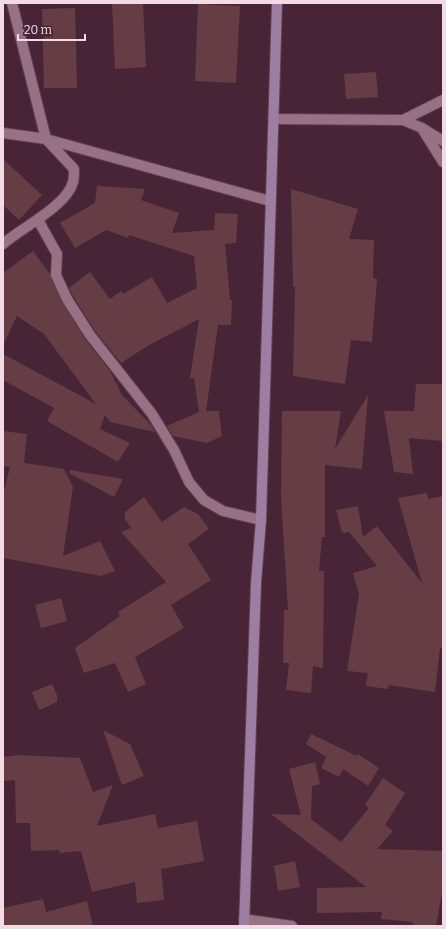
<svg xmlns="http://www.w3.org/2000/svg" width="446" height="929" font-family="Bitter,serif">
	<rect width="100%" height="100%" fill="#472537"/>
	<path fill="#663d44" d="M112,3H143L146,67L115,69Z
		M198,4L240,6L236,83L195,81Z
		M75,8L77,88H44L42,9Z
		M376,72L378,97L346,99L344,74Z
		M3,159L42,195L19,220L3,205Z
		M97,186L145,189L141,200L179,213L172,233L214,230L215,213L238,214L236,243L225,244L230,300H232L231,325H218L206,411H219L222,436L207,443L173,436L167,426L199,412L194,378H190L199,319L149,345L121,363L95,331L73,296L69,288L90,272L110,299L121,291L123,294L152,277L167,303L197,288L194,256L129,235L128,238L106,230L75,248L60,223L95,203Z
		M291,189L358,209L349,239L374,240L373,278L377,279L372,342L351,340L345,384L293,376L295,287H293Z
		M33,251L50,274L62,302L85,339L110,371L122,395L151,425L155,432L110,422L105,415L100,429L130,443L118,462L47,421L54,408L3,380V354L96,404L44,334L17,316L3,345V273Z
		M416,384H443V441L409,438L413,474L394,472L384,411H414Z
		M368,395L362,469L325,465V537H322L319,571H324L323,668L313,666L311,693L286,690L289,663H283L284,610H288L281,497L282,411H341L335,449Z
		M3,431L27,434L24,463L64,469L73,487L63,556L100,541L115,571L101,576L3,558V495L10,467L3,466Z
		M70,470L123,479L114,497L69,473Z
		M427,493L428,499L443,496V648H440L435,692L389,685L388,689L366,686L368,673L347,671L359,594L353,573L377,566L349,532L342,533L336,510L358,506L363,537L377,526L422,583L398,498Z
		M144,497L162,522L184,507L198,514L209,529L188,544L211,580L171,605L184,628L135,657L146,684L128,692L115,663L84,673L75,648L120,616L118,612L166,582L121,532L131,528L125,519V512Z
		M61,598L67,621L41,628L35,605Z
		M52,684L57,695V702L39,710L32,692Z
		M103,730L130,744L144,776L122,785Z
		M311,734L357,756L358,754L379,768L368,786L343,769L339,777L321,768L326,757L306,744Z
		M19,755L80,758L93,792L113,785L97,826L155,814L158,828L197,821L204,861L161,869L164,900L137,903L135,882L92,892L81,851L60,853L59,850L31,851L30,823H16L15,780L3,781V757Z
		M315,762L320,784L312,786L311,819L341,842L369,808L365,805L383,778L405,793L385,825L393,831L377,849L443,851V887L436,926H412L413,922L381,919L382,912L317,913V888L366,887L271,814L301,815L289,769Z
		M295,861L300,887L278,891L274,866Z
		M43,899L46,912L87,901L93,926H3V908Z"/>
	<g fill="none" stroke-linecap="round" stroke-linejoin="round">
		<g stroke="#5f4252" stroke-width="12">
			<path id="minor" d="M12,3L46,139L270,201
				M274,119L403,120L422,128L443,141
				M403,120L443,100
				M423,130L443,162
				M3,133L46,139L74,169C74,173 74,178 73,182C67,206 21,228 3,244
				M38,220L57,254L56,275L67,299L90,335L152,414L174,450L189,482L204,500L223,511L261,520
				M244,919L292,926"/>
		</g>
		<g stroke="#5f4252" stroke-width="12">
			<path id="secondary" d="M244,926L256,583L261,520L277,3"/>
		</g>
		<use href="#minor" stroke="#997184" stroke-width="10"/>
		<use href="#secondary" stroke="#9d7ea2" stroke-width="10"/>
	</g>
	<rect width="446" height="929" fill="none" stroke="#f2dbe5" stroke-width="8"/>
	<path d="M18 34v6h67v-6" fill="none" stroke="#f2dbe5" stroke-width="2"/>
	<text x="24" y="34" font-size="12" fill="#f2dbe5" stroke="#472537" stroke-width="3" paint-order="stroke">20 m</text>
</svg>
